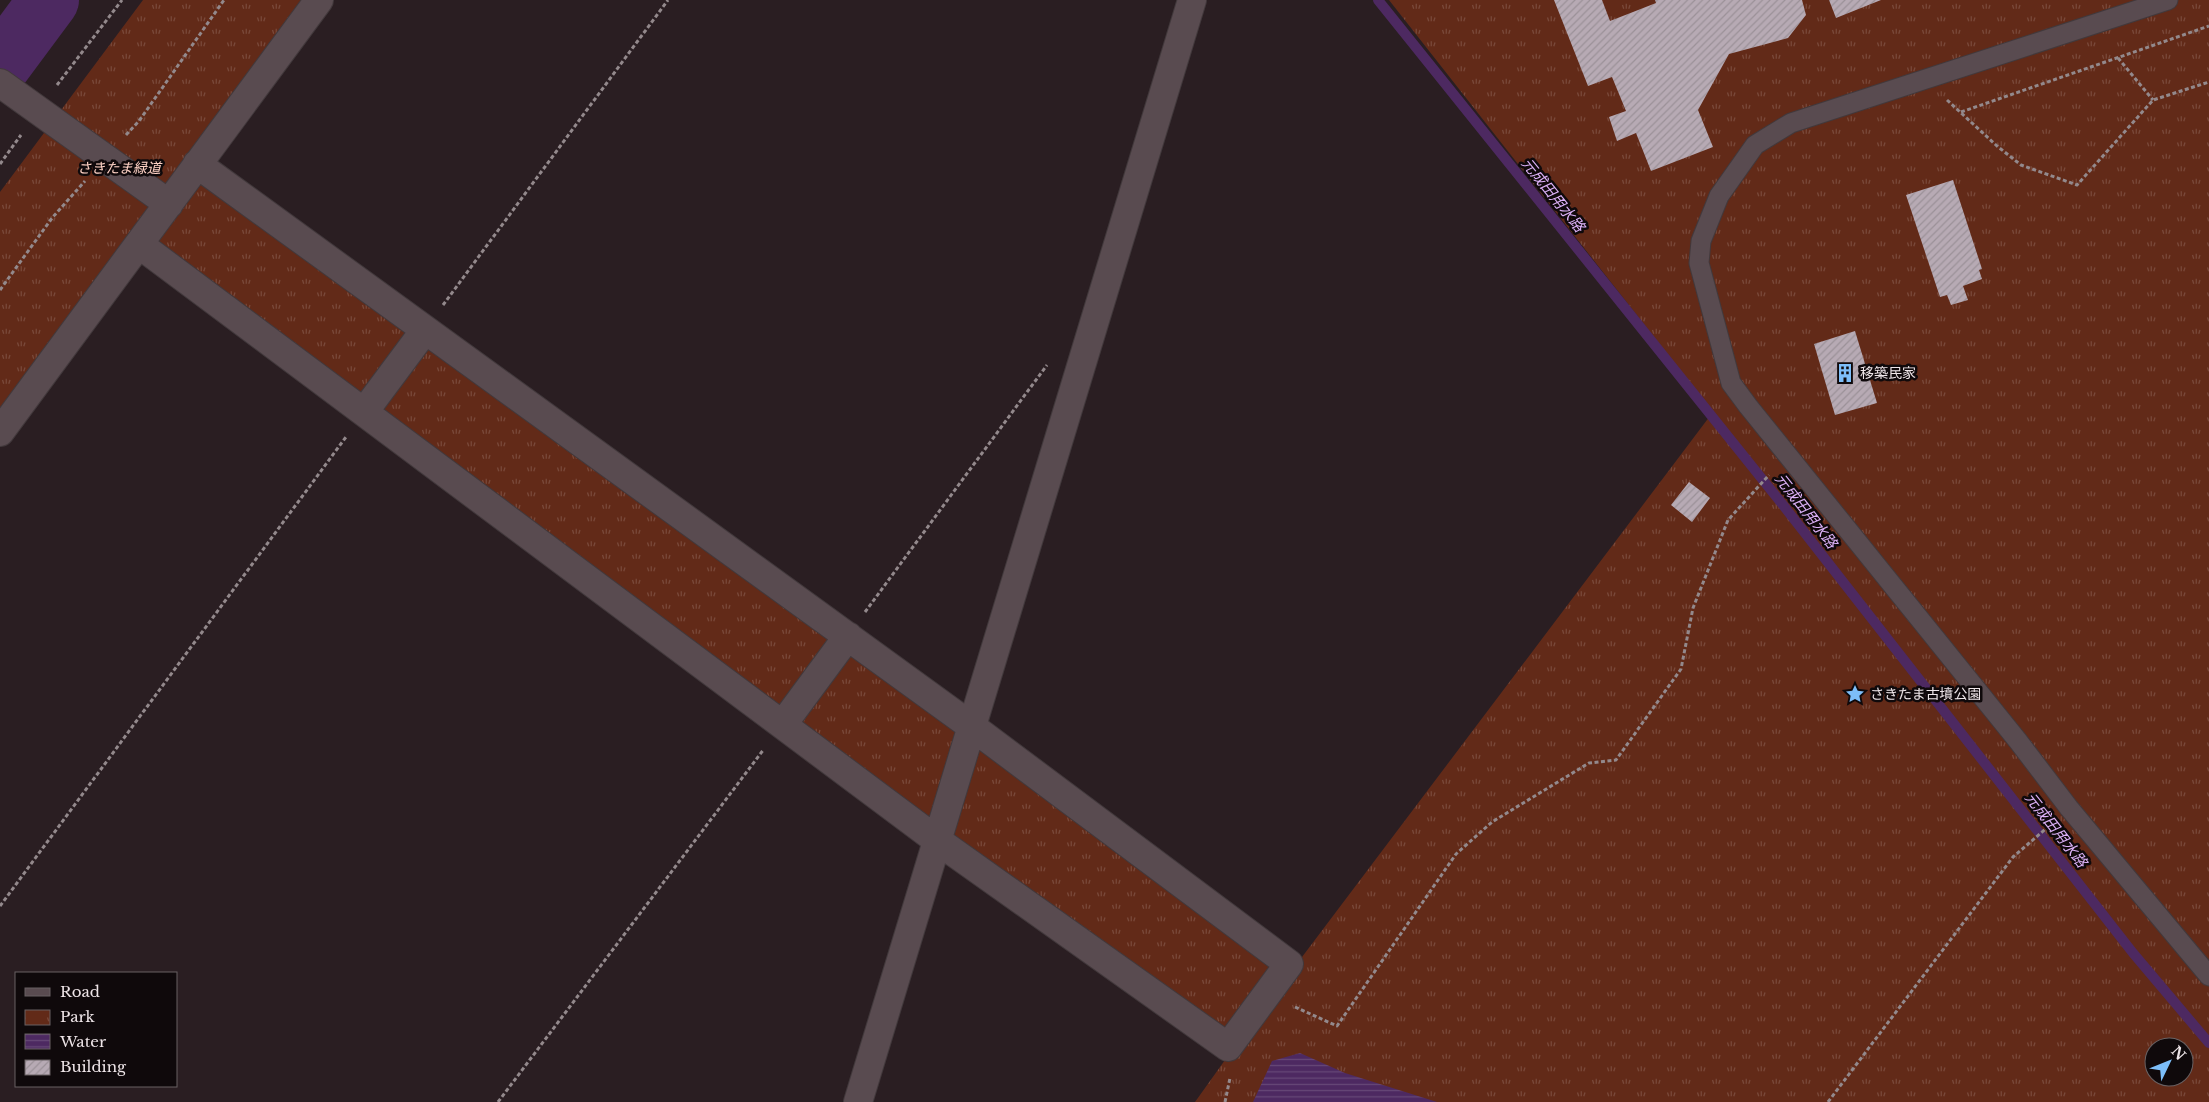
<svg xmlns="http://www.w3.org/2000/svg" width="2209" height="1102" font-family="'Libre Baskerville','Noto Sans JP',serif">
	<defs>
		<pattern id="park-tufts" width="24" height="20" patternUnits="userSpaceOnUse" patternTransform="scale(1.25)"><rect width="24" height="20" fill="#622a18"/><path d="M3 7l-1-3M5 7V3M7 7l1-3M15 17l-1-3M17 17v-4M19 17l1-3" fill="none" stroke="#79493a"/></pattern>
		<pattern id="water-rules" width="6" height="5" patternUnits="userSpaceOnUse" patternTransform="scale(1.25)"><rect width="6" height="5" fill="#4d2961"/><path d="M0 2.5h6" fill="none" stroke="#674878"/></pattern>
		<pattern id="building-hatch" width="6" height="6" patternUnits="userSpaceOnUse" patternTransform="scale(1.25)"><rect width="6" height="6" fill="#b7aab4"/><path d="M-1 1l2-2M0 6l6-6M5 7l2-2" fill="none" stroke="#9b9198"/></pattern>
	</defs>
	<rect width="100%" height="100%" fill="#2a1e22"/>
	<path fill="url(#park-tufts)" fill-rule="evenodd" d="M143,0H305L197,145L235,178L1299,961L1713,412L1389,0H2209V1102H1195L1225,1060L126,250L0,418V192ZM2154,1047H2184V1077H2154Z"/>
	<path fill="url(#water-rules)" d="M1300,1053L1345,1073L1437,1102H1253L1272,1061Z"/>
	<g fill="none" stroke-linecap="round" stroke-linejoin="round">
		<path stroke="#4d2961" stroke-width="10" d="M1378,0L1783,505L2133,953L2209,1043"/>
		<path stroke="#4d2961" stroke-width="60" d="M0,66L49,0"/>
	</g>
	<path fill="url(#building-hatch)" d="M1554,0H1602L1610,21L1656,3L1655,0H1802L1806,15L1788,38L1729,54L1698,110L1713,147L1651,171L1636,133L1617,141L1609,117L1626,111L1612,77L1588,86Z
		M1829,0H1881L1836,18Z
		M1953,180L1982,269L1979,270L1982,279L1963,286L1968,300L1951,305L1947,295L1940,297L1906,195Z
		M1855,331L1877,403L1835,415L1814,344Z
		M1689,482L1710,498L1692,522L1671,505Z"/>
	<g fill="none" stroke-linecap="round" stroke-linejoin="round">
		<g stroke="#42393c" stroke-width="21">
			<path id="lane" d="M2168,0L1791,123L1755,145L1719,196L1701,241L1699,263L1731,383L1748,406L2018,741L2069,808L2209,976"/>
		</g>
		<g stroke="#42393c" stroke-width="30">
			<path id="street" d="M0,83L169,204
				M140,245L938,841L1228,1047L1289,964L971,726L197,164
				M364,412L425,330
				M0,432L319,0
				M783,724L848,636
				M858,1102L1192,0"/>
		</g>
		<path stroke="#93898c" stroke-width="3" stroke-dasharray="4 2.5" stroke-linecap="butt" d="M2118,58L2153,100
			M57,85L122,0
			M1947,100L1997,146L2021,165L2077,185L2153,100L2209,82
			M1961,112L2209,26
			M126,135L139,121L224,0
			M0,164L21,135
			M0,290L52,218L85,181
			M443,305L668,0
			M865,612L1047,365
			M0,906L346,437
			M1295,1007L1337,1026L1456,854L1492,822L1589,763L1616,760L1681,669L1693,608L1728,520L1769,475
			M498,1102L764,749
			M1225,1102L1230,1078
			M1828,1102L2013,857L2049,826"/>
		<use href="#lane" stroke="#594b50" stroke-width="19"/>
		<use href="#street" stroke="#594b50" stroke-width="28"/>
	</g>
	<defs>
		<g id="building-bare" transform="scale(1.5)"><path d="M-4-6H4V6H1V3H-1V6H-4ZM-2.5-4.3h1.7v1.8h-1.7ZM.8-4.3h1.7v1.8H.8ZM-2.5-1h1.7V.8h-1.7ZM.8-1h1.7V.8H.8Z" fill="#7dbef9" stroke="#0f090b" stroke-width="2.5" paint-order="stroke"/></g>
		<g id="sight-bare" transform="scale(1.5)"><path d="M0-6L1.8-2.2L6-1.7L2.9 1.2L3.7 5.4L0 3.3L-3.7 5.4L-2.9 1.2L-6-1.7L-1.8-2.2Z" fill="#7dbef9" stroke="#0f090b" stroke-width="2.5" paint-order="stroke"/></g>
	</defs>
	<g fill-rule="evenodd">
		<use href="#building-bare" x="1845" y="373"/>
		<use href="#sight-bare" x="1855" y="694"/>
	</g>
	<g text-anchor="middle" stroke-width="5" stroke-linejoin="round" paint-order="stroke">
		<g font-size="14" font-style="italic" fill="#fed2c5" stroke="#0f090b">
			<text x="119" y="173">さきたま緑道</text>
		</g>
		<g font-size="14" fill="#eee5e8" stroke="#0f090b" text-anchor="start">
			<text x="1860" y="378">移築民家</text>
			<text x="1870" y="699">さきたま古墳公園</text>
		</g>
		<g font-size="15" font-style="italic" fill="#dcb1f7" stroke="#0f090b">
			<text transform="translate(1553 195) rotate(51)" y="5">元成田用水路</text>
			<text transform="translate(1806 511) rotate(52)" y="5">元成田用水路</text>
			<text transform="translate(2056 830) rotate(52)" y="5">元成田用水路</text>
		</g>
	</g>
	<rect x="15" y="972" width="162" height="115" fill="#0f090b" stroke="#686163"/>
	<rect x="25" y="988" width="25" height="8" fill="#594b50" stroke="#686163"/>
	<text x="60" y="997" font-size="15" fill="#eee5e8">Road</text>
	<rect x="25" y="1010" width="25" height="15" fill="url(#park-tufts)" stroke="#686163"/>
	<text x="60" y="1022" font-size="15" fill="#eee5e8">Park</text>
	<rect x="25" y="1034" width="25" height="15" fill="url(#water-rules)" stroke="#686163"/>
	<text x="60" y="1047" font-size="15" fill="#eee5e8">Water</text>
	<rect x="25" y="1060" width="25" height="15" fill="url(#building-hatch)" stroke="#686163"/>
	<text x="60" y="1072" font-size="15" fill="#eee5e8">Building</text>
	<g transform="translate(2169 1062) rotate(47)"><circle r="24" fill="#0f090b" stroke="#686163"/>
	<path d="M0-4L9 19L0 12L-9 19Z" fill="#7dbef9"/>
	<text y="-8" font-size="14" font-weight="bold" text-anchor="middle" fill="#eee5e8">N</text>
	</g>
</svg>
